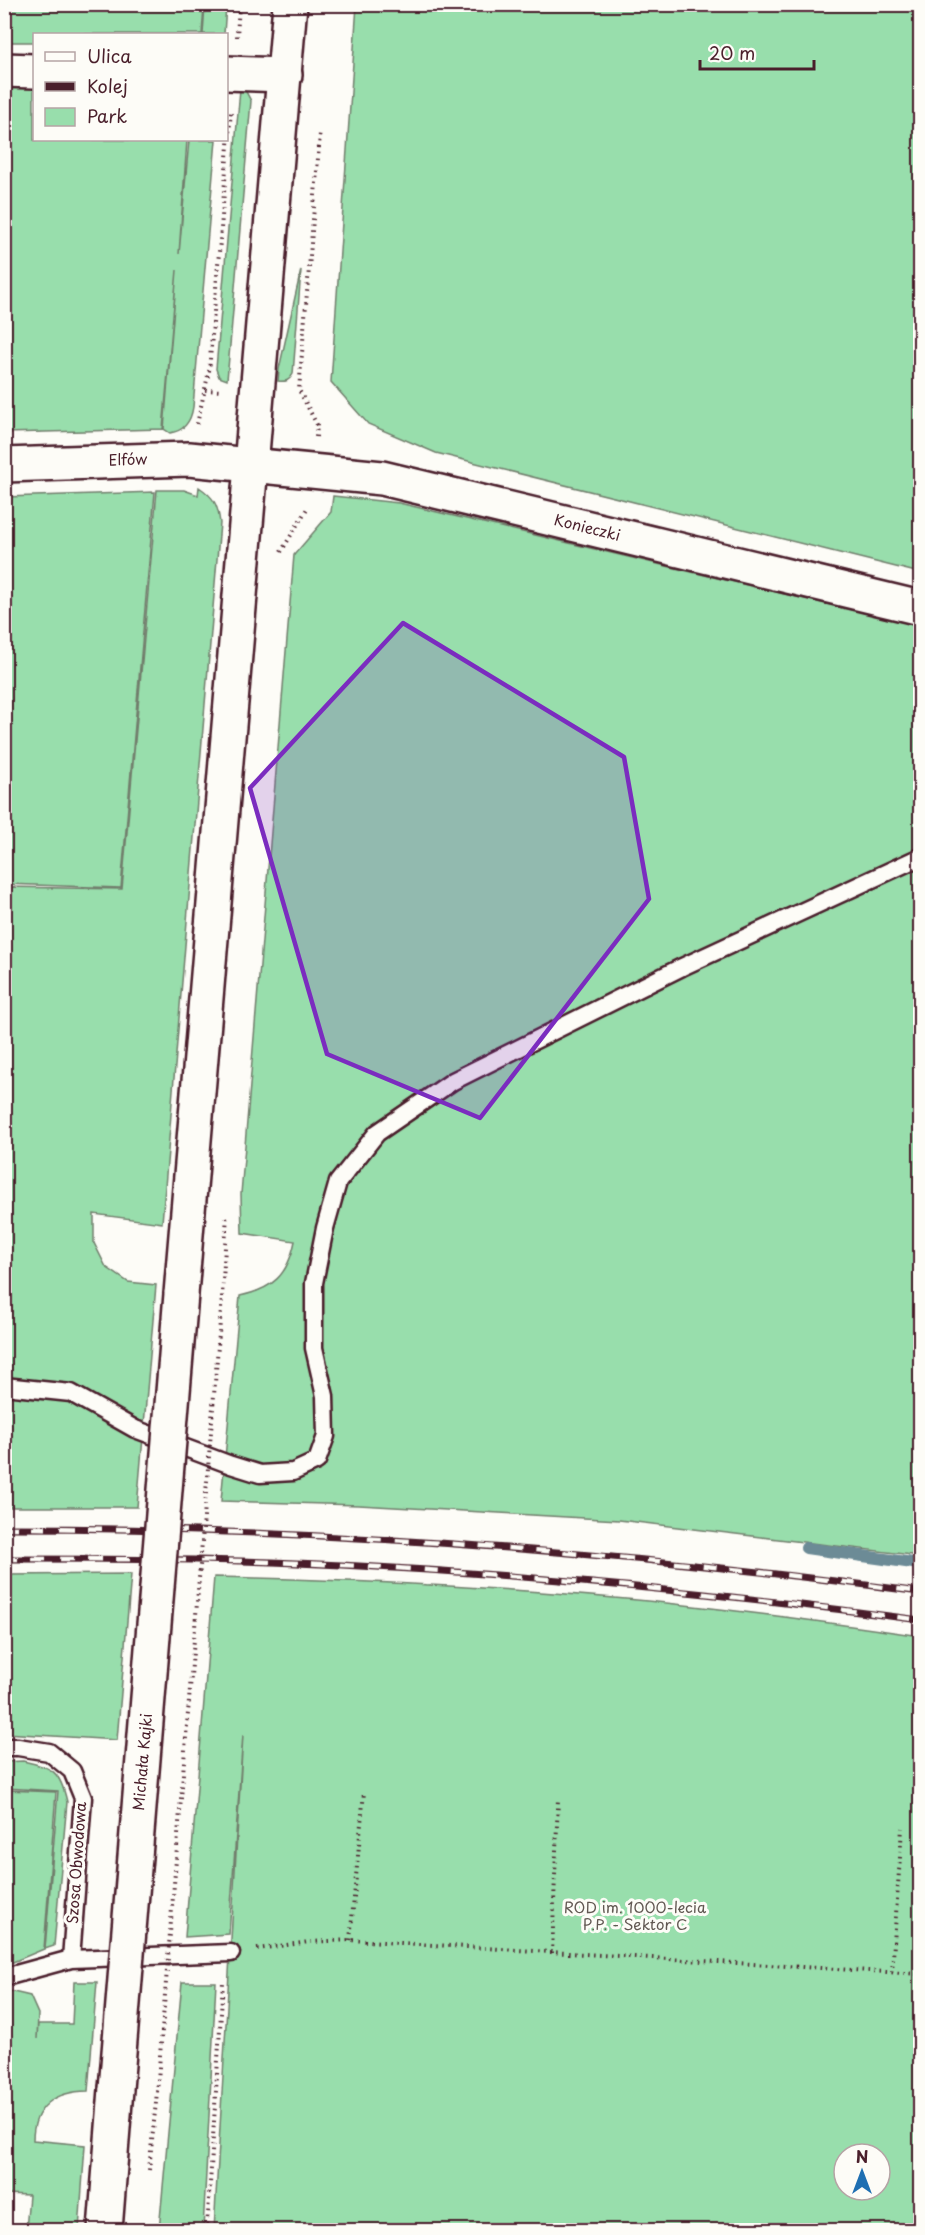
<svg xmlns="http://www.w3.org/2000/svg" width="925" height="2235" font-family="'Playpen Sans',sans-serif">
	<rect width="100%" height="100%" fill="#fdfcf7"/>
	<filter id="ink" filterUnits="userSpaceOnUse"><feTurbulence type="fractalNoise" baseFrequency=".0167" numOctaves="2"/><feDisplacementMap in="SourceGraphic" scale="12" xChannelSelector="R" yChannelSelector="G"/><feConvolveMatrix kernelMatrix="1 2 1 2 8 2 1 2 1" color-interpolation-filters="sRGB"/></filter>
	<g filter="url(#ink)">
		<path fill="#98deac" stroke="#717e6c" stroke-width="1.5" fill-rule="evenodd" d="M5,4L204,5L202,34H34V42H5Z
			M205,5H226L224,34H203Z
			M357,5H920V573L436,453L368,424L331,382Z
			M4,82H34V140H187L179,254L189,140H216L193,407C191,421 184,431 170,433L164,429L177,270L163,429L5,433Z
			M240,89L245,90L251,101L227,380L219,377L216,369Z
			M301,270L293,374C289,381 286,382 278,381L279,369Z
			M199,487C214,497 218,505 220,523L162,1223L94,1214V1243L106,1267L128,1282L156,1285L137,1507H5V887L122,889L157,490H184L198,495Z
			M155,492L121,888L5,884V497Z
			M333,496L399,503L920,626V1556L619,1520L359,1505L221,1501L240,1296C273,1289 288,1275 295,1241L242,1233L241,1194L294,555L331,512Z
			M131,1574L117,1740L5,1733V1575Z
			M214,1577C347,1580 481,1586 614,1598C716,1607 819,1621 920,1636V2230H214L243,1734L229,1934L185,1937ZM844,2154H880V2190H844Z
			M23,1761C53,1768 60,1770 67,1802L54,1946L45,1949L58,1791L5,1788V1762Z
			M4,1790L56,1792L44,1949L8,1964L9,1991L30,1996L38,2014L37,2039L38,2024H72L74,1982H97L88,2091C56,2091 33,2106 33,2140L85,2145L79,2230H26L29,2195L5,2194Z
			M182,1982H216L203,2230H159Z"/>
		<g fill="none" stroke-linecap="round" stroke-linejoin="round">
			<path stroke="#6c8b96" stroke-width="12" d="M806,1548L920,1564"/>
			<g stroke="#4a1f2b" stroke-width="21">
				<path id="service" d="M4,1386L71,1393L135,1429L231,1465L260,1474L293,1472L317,1461L326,1436L325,1396L314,1348V1283L325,1228L338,1182L377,1133L453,1081L682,967L920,857
					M4,1747H18L49,1752L72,1771L83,1798L71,1959
					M9,1976L71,1959L231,1953"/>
			</g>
			<g stroke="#4a1f2b" stroke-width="38">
				<path id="minor" d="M4,70L34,71
					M226,73L285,75
					M4,465L189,459L382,478L920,608"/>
			</g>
			<g stroke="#4a1f2b" stroke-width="38">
				<path id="tertiary" d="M181,1294L290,4
					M105,2230L116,2089"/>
			</g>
			<path stroke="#4a1f2b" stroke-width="4" stroke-dasharray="1.5 4.5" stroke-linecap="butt" d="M237,37L239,4
				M205,390L222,391
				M197,424L209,371L231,110
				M316,437L317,425L299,390L320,134
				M281,552L308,507
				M222,1297L227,1214
				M350,1940L364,1792
				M257,1949L309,1942L350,1940L920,1974
				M552,1953L558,1799
				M892,1972L902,1828
				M149,2170L157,2092
				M207,2230L223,1982"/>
			<use href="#service" stroke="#fdfcf7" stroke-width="16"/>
			<use href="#minor" stroke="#fdfcf7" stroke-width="33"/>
			<use href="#tertiary" stroke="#fdfcf7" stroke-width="33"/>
			<g stroke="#4a1f2b" stroke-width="7">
				<path id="rail" d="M4,1528C311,1528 617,1551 920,1592
					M4,1559C117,1559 229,1559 342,1565C535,1575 728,1594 920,1620"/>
			</g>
			<use href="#rail" stroke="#fdfcf7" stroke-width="4.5" stroke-dasharray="14" stroke-linecap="butt"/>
			<g stroke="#4a1f2b" stroke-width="38" stroke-linecap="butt">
				<path id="tertiary-bridge" d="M116,2089L181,1294"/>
			</g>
			<path stroke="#4a1f2b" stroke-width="4" stroke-dasharray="1.5 4.5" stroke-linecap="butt" d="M157,2092L222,1297"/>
			<use href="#tertiary-bridge" stroke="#fdfcf7" stroke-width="33"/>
		</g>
	</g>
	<path fill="#7b2cbf" fill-opacity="0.2" stroke="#7b2cbf" stroke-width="4.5" stroke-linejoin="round" d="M403,623L624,757L649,899L480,1118L327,1054L250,788Z"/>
	<g text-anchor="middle" stroke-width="6" stroke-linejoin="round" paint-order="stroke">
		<g font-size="15" fill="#4a1f2b" stroke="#fdfcf7">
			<text transform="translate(128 460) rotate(-2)" y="5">Elfów</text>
			<text transform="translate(587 528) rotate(14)" y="5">Konieczki</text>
			<text transform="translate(143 1762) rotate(-85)" y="5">Michała Kajki</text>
			<text transform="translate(77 1863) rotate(-86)" y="5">Szosa Obwodowa</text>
		</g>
		<g font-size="15" fill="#615852" stroke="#fdfcf7">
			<text x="635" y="1913">ROD im. 1000-lecia<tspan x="635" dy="17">P.P. - Sektor C</tspan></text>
		</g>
	</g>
	<rect width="925" height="2235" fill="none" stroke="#fdfcf7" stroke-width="24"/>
	<rect x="12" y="12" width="901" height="2211" fill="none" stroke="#4a1f2b" stroke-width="2" filter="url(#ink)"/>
	<rect x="33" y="33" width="195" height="108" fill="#fdfcf7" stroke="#b5a4a5" stroke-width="1.5"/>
	<rect x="45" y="52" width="30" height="9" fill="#fdfcf7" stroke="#b5a4a5" stroke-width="1.5"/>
	<text x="87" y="63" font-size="18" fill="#4a1f2b">Ulica</text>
	<rect x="45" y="82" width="30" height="9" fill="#4a1f2b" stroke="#b5a4a5" stroke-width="1.5"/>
	<text x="87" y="93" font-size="18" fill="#4a1f2b">Kolej</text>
	<rect x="45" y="108" width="30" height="18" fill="#98deac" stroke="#b5a4a5" stroke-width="1.5"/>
	<text x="87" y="123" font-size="18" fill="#4a1f2b">Park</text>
	<g transform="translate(862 2172)"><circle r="28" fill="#fdfcf7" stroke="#b5a4a5" stroke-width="1.5"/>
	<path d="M0-4.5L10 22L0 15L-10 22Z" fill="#1f6fb2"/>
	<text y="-9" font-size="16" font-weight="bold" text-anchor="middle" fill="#4a1f2b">N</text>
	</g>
	<path d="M700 60v9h114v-9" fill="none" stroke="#4a1f2b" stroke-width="3"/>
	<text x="709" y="60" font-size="18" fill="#4a1f2b" stroke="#fdfcf7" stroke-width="4.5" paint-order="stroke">20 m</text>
</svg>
